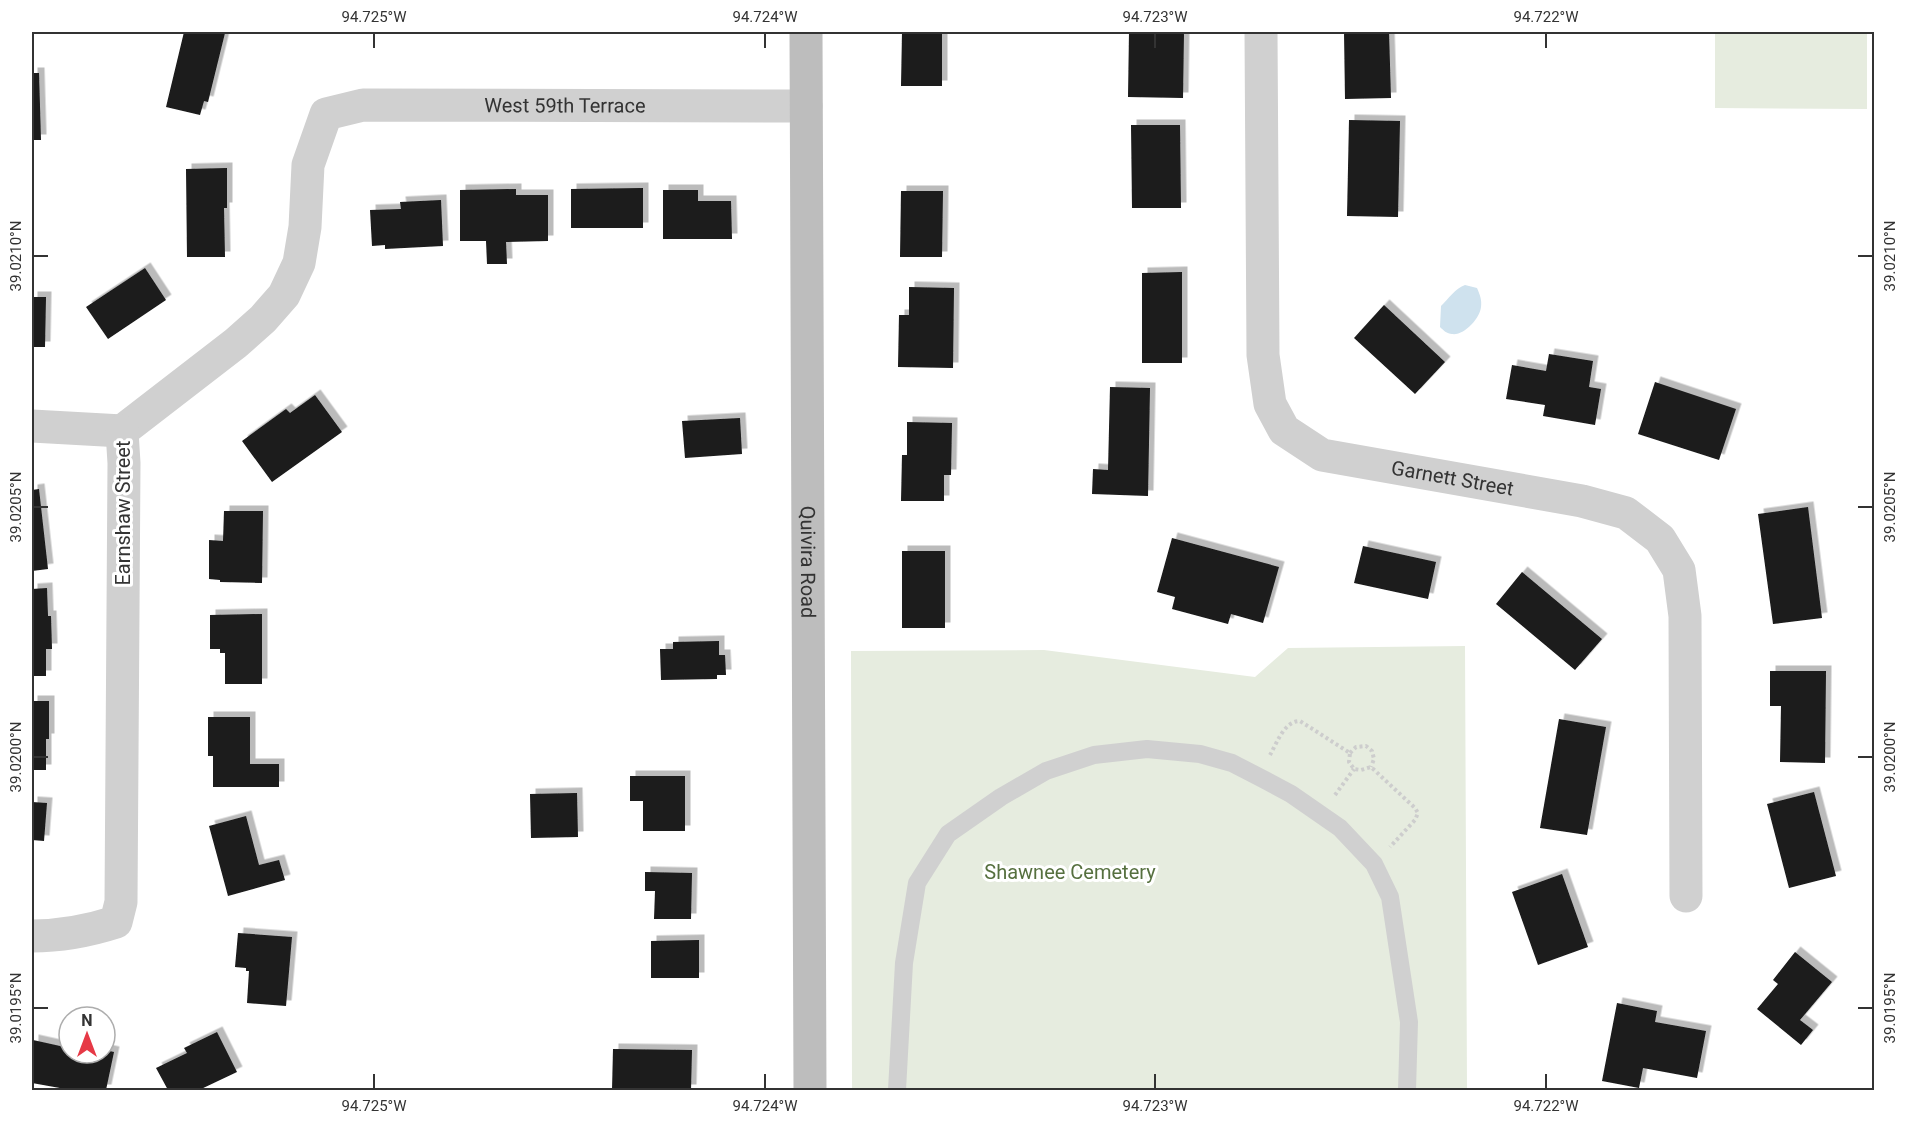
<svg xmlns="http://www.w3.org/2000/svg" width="1906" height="1122" font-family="Roboto,sans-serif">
	<defs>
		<filter id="shadow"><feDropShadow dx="5.5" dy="-5.5" stdDeviation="0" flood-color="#0004"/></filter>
	</defs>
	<rect width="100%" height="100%" fill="#fff"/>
	<path fill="#e6ecdf" d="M1715,32H1867V109L1715,108Z
		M1465,646L1467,1090H852L851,651L1044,650L1255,677L1288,648Z"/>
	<path fill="#cfe2ee" d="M1465,285L1477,288C1480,295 1482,300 1481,307C1480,318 1464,336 1452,334C1447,334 1443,330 1440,327L1441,306C1448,299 1456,288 1465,285Z"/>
	<path fill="#1a1a1a" filter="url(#shadow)" d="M184,32L225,33L208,102L204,101L200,115L166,107Z
		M902,32H942V86H901Z
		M1129,32H1184L1183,98L1128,97Z
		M1344,32H1389L1391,98L1345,99Z
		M32,73H39L41,140H32Z
		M1349,120L1400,121L1398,217L1347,216Z
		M1131,125H1180L1181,208H1132Z
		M227,168V208H224L225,257H187L186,169Z
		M643,188V228H571V189Z
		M516,189V195H548V241L506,242L507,264H487L486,241H460V190Z
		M663,190H698V201H731L732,239H663Z
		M901,191H943L942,257H900Z
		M441,200L443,246L385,249V245L372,246L370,210L401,209L400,202Z
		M145,268L166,300L108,339L86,307Z
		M1182,272V363H1142V273Z
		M909,287L954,288L953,368L898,367L899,315H909Z
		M32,297H46L45,347H32Z
		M1384,305L1445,362L1415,394L1354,338Z
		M1549,354L1593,361L1589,387L1601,389L1595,425L1543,416L1545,405L1506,399L1512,365L1546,371Z
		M1655,382L1736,409L1719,460L1638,434Z
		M1110,387L1150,388L1148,496L1092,494L1093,469L1108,470Z
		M315,395L342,432L272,482L242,441L286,409L290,413Z
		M740,418L742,454L685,458L682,421Z
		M907,422L952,423L951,475H944V501H901L902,455H907Z
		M39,489L48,569L32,571V490Z
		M1808,507L1822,618L1773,624L1758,514Z
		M224,511H263L262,583L220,582V580L209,579V540L223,541Z
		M1172,538L1279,567L1263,623L1231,614L1228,624L1172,609L1175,597L1157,592Z
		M1363,546L1436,562L1428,599L1354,583Z
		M902,551H945V628H902Z
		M1522,572L1602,639L1575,670L1496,604Z
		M47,588L48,616H51L52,649H46V676H32V589Z
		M262,614V684H225V653H220V649H210V615Z
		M719,641V655H725L726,675H717V679L661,680L660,649H673V642Z
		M1770,671H1826L1825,763L1780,762L1781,706H1770Z
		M32,701H49V739H46V770H32Z
		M208,717H250V764H279V787H213V756H208Z
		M1559,719L1606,727L1587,835L1540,828Z
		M630,776H685V831H643V801H630Z
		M1814,792L1836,876L1789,888L1767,804Z
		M577,793L578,837L531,838L530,794Z
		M32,802L47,803L44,841L32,840Z
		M246,816L259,865L279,860L285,880L228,896L209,826Z
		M645,872L692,873L691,919H654L655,891H645Z
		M1562,874L1588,947L1538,965L1512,892Z
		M238,933L292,937L286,1006L247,1003L249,971H246V968L235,967Z
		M699,940V978H651V941Z
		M1795,952L1832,982L1800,1020L1813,1030L1801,1045L1757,1009L1778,984L1773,980Z
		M1617,1003L1657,1011L1655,1022L1706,1031L1697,1078L1643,1068L1639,1088L1602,1081Z
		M217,1032L237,1072L199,1090H168L156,1068L187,1053L184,1048Z
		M33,1040L69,1048V1053H105V1050L114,1052L106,1090H71L32,1083Z
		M613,1049L692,1050L691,1090H612Z"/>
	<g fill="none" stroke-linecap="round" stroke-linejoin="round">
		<path stroke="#cdcdcd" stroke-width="4" stroke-dasharray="3 3" stroke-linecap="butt" d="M1350,753L1356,747L1366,746L1372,751L1374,759L1371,767
			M1270,755C1277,743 1284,721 1300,721L1350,753L1349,762L1354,769L1361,770L1371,767L1415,808L1418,813L1415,820L1390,847
			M1335,795L1354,769"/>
		<path stroke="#d0d0d0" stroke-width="18" d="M897,1090L904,963L917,883L948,834L1001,797L1046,771L1094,755L1147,749L1200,754L1232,763L1263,779L1291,794L1340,828L1374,864L1390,897L1409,1022L1407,1090"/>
		<g stroke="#d0d0d0" stroke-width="33">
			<path id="s1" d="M1261,32L1263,355L1270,404L1284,430L1322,455L1582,501L1626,513L1660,539L1679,570L1685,616L1686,896"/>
			<path d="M32,426L122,431"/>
			<path id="s2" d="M122,431L236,343L263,319L284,295L299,263L305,227L308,165L326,114L363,105L806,106"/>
			<path d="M32,936C62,936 88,931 116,922L121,902L124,463L122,431"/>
		</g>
		<path stroke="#bdbdbd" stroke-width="33" id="s3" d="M806,32L810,1090"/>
	</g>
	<path fill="none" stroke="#333" stroke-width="2" d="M374,33V48M765,33V48M1155,33V48M1546,33V48M33,256H48M1858,256H1873M33,507H48M1858,507H1873M33,757H48M1858,757H1873M33,1008H48M1858,1008H1873M374,1074V1089M765,1074V1089M1155,1074V1089M1546,1074V1089"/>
	<g text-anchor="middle" stroke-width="6" stroke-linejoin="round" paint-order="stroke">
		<g font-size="20" fill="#333" stroke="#fff">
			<text dy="7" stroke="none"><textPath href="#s2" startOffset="640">West 59th Terrace</textPath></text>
			<text dy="7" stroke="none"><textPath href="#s1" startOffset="580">Garnett Street</textPath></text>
			<text transform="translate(123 513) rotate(-90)" y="7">Earnshaw Street</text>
			<text dy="7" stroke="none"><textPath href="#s3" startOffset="530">Quivira Road</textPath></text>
		</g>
		<g font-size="20" fill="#56703f" stroke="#fff">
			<text x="1070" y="879">Shawnee Cemetery</text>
		</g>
	</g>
	<rect width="1906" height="1122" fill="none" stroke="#ffffff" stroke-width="66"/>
	<g transform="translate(87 1035)"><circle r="28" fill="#ffffff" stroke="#adadad" stroke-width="1.5"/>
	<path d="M0-4.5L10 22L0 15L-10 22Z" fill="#e63946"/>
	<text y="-9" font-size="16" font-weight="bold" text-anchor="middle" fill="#333333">N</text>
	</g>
	<rect x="33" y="33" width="1840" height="1056" fill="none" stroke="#333" stroke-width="2"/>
	<g font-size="15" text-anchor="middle" fill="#333">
		<text x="374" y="22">94.725°W</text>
		<text x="765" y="22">94.724°W</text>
		<text x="1155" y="22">94.723°W</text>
		<text x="1546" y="22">94.722°W</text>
		<text transform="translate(16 256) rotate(-90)" y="5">39.0210°N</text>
		<text transform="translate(1890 256) rotate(-90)" y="5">39.0210°N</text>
		<text transform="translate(16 507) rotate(-90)" y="5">39.0205°N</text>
		<text transform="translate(1890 507) rotate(-90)" y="5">39.0205°N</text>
		<text transform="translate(16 757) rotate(-90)" y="5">39.0200°N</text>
		<text transform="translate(1890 757) rotate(-90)" y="5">39.0200°N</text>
		<text transform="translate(16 1008) rotate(-90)" y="5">39.0195°N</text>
		<text transform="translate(1890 1008) rotate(-90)" y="5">39.0195°N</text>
		<text x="374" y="1111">94.725°W</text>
		<text x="765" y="1111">94.724°W</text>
		<text x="1155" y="1111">94.723°W</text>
		<text x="1546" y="1111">94.722°W</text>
	</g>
</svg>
